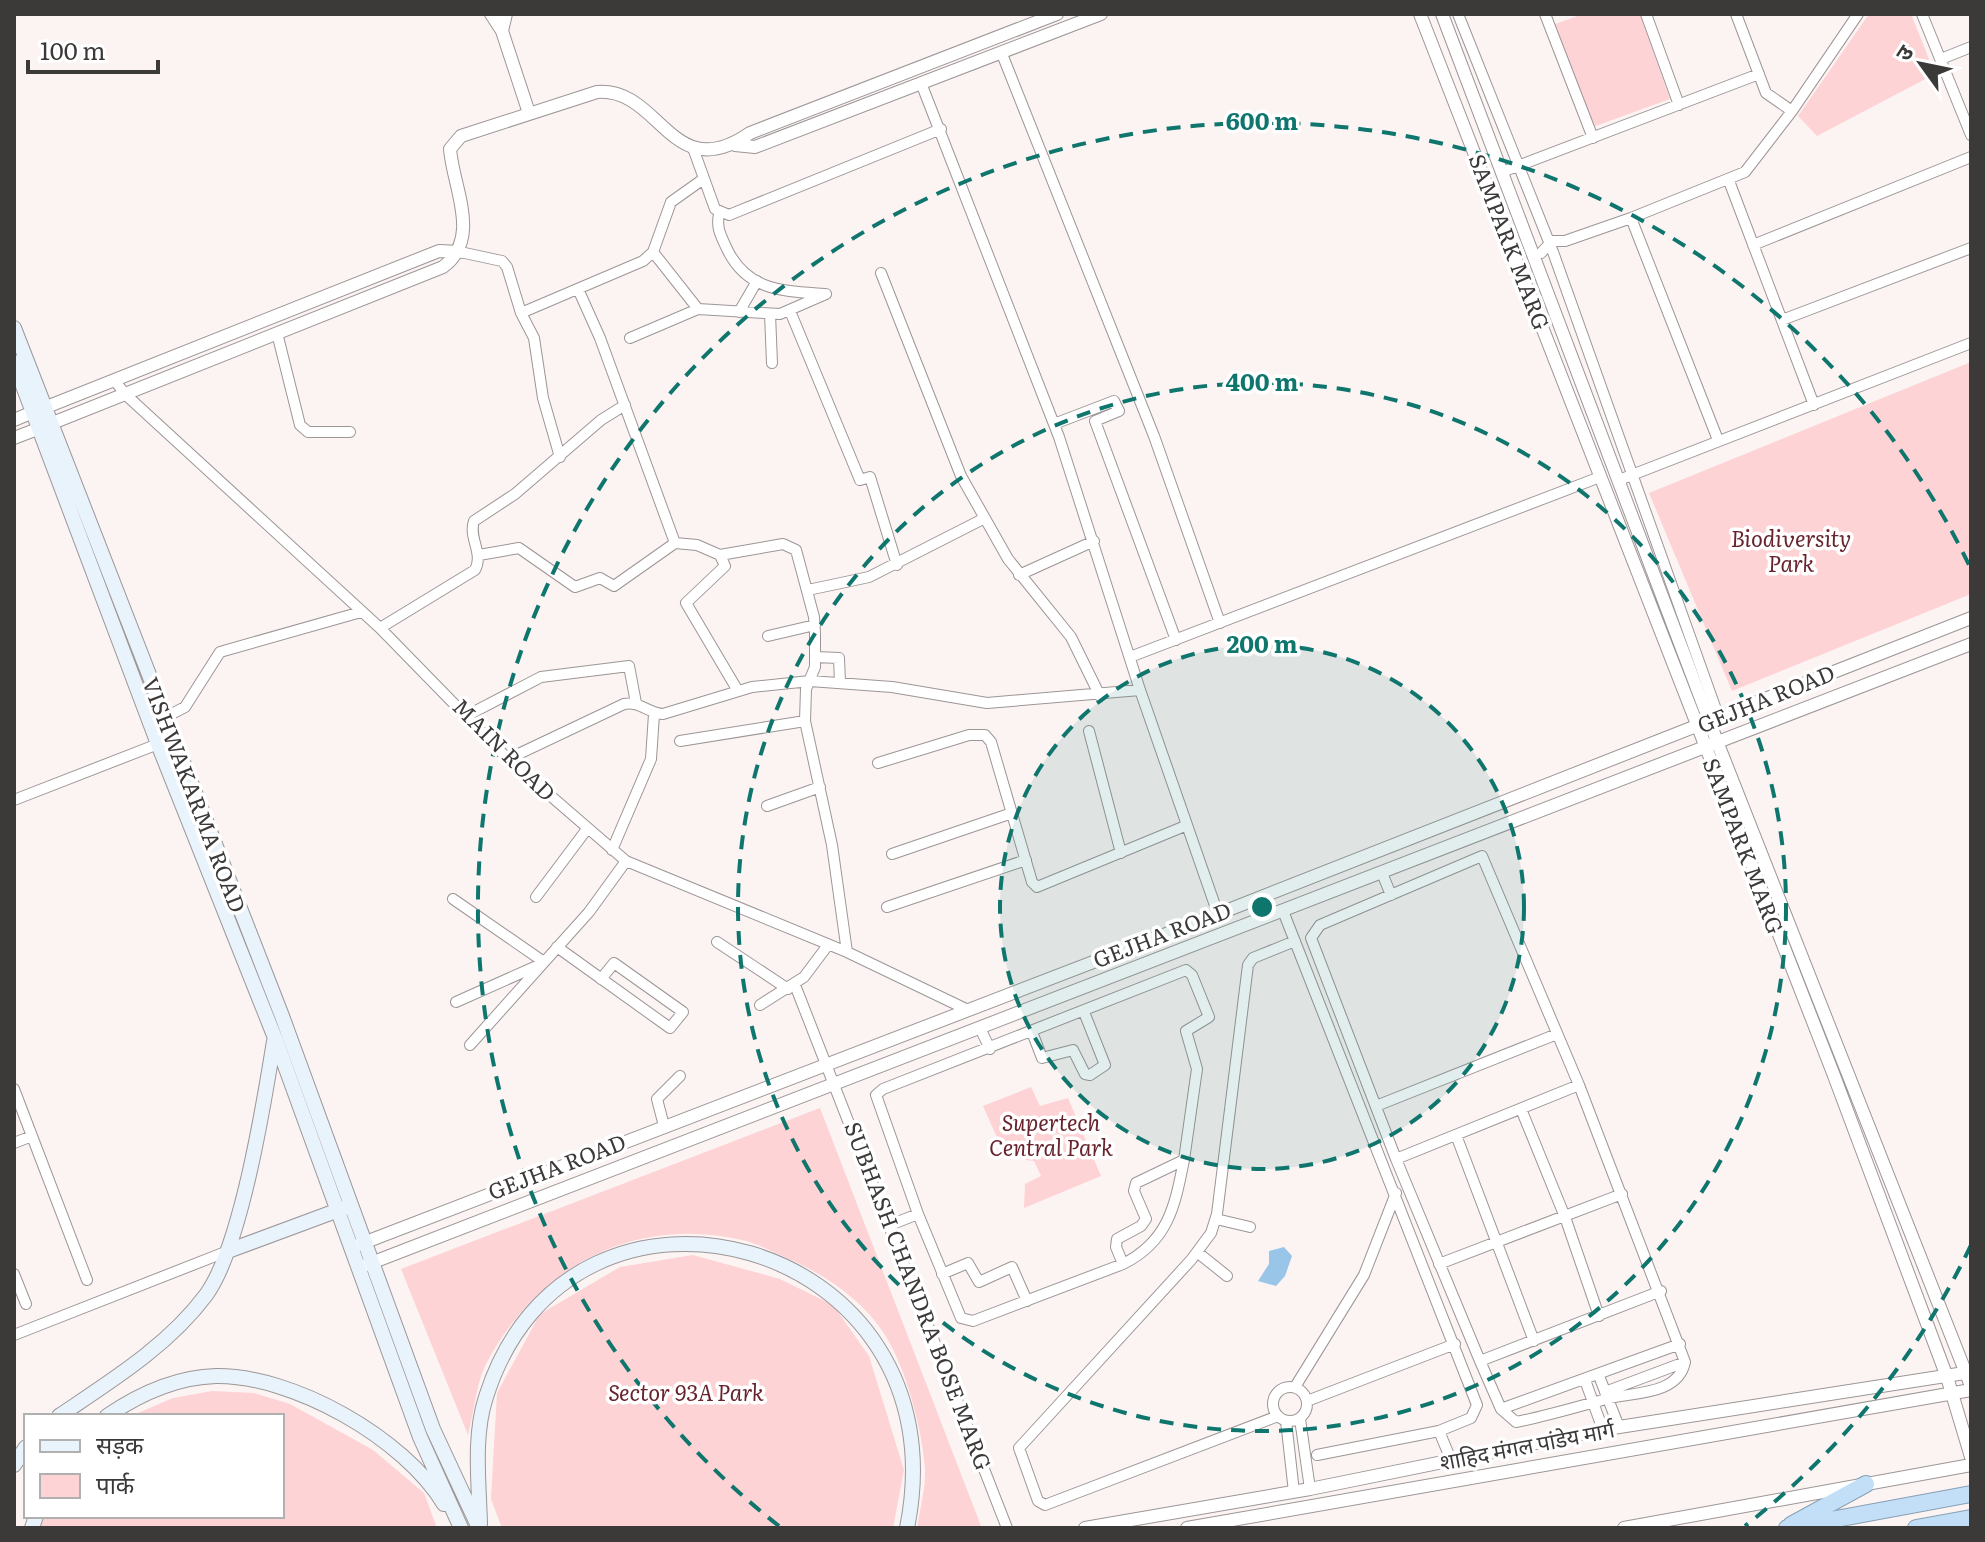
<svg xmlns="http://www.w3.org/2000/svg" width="1985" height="1542" font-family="Literata,'Noto Sans Devanagari',serif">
	<rect width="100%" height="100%" fill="#fcf3f3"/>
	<path fill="#fed3d5" d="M1583,14H1640L1670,99L1593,127L1555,24Z
		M1869,14H1911L1935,74L1817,136L1798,116Z
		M1971,362V594L1732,691L1649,493Z
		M1031,1087L1040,1106L1068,1098L1101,1176L1024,1208L1025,1184L1041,1176L1034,1161L1026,1160L1022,1151L1010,1155L999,1142L983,1106Z
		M820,1108L981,1526L917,1528C920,1509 926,1487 925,1468C922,1429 906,1368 885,1335C863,1300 824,1274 787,1258C772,1252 757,1243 742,1240C633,1215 537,1267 486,1364C476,1384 474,1412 468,1435L401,1269Z
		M693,1255L780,1279L833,1305L869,1356L904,1470L893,1528H502L491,1499L497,1393L540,1314L620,1267Z
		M212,1391L254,1393L290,1404L373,1450L424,1493L437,1528H40L43,1516H282V1416H131L173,1398Z"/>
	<path fill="#99c5e8" d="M1284,1247L1292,1256L1285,1276L1276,1286L1258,1281L1269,1264V1251Z"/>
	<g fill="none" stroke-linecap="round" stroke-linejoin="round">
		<g stroke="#9d9696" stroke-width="12">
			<path id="minor" d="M1458,14L1553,252L1719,718
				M1545,14L1593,138
				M1646,14L1679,105
				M1736,14L1766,93L1792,111
				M1922,14L1971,135
				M1002,54L1154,436L1220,623
				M1941,59L1971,47
				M921,83L1059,437L1140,690L1218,914
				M693,148L715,209L729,215L941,129
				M1502,172L1759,74
				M1729,181L1814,405
				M719,214C716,228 721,236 727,249C747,291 783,291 824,294
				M1631,218L1718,440
				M1753,245L1971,157
				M460,252L502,261L507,267L521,313L534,338L543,398L560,457
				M653,252L698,309
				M1541,253L1552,241H1565L1631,218L1745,172L1792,111L1858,14
				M881,273L961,476L1008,559L1071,637L1100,696
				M578,289L600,338L675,543
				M790,311L860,480L870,477L897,565
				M739,312L757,281
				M521,313L643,261L653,252L671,202L702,180
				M770,314L772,363
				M1782,320L1971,248
				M277,333L300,425L308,432H350
				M630,338L698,309L780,314L826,294
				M114,380L126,395L380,628L508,759L626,861L847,952L968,1010
				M1054,424L1114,401L1119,411L1095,421L1176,640
				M1619,480L1971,343
				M479,555L519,548L575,587L600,578L614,586L675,543L697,545L720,555L783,544L796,550L814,617L815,634V667L806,689L805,721L832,845L847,952
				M720,555L725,566L686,603L738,691
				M1019,575L1094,541
				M808,590L869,577L985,518
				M380,628L475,570C484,553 468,538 474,521L515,494L601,420L625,405
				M768,636L815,625
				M815,657L839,658L840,683
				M1130,657L1600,477
				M468,715L541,677L629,666L636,703
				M164,718L185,707L220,652L361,612
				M1089,731L1121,853
				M680,741L805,721
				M508,759L624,704C640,701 648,713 663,714L752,687L810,681L892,687L987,703L1140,690
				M878,763L969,735H985L991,742L1032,882L1037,887L1185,826
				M14,800L158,744
				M767,806L820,787
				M612,850L651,759L654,714
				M892,854L1012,813
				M1482,856L1579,1085L1685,1362C1678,1396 1631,1392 1606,1399C1576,1407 1547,1416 1516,1422L1501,1409L1480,1361L1396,1159L1311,938L1320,925Z
				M1382,873L1391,895
				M536,897L587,829
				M453,899L544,962
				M887,907L1026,860
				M1283,911L1477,1405L1471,1418L1439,1431L1317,1455
				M717,942L788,989
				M557,947L670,1028L683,1012L614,963L601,979
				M1186,970L1192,975L1209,1017L1186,1031L1197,1069L1184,1160L1136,1183L1134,1191L1146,1219L1141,1226L1117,1239L1116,1247L1123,1264L973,1321L961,1318L918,1214L876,1095L883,1089Z
				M795,985L1007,1528
				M456,1002L539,965
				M760,1005L804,977L828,945
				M980,1028L990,1049
				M1032,1032L1042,1058L1073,1050L1085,1074L1090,1075L1105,1065L1084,1012
				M470,1045L589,912L626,861
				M14,1089L87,1280
				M1376,1106L1557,1034
				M1521,1109L1565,1217L1599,1316
				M664,1126L657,1099L680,1076
				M1456,1135L1534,1341
				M14,1143L32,1136
				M1396,1159L1579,1085
				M1216,1219L1250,1227
				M890,1225L918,1214
				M1197,1252L1227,1276
				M1123,1264C1169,1241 1175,1205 1184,1160
				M1439,1264L1622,1194
				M14,1274L26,1304
				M942,1274L968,1263L979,1282L1012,1267L1027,1301
				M14,1335L228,1251
				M1480,1361L1661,1291
				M1599,1376L1619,1427
				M1585,1380L1603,1430
				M1273 1404a17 17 0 1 1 34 0a17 17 0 1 1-34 0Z
				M1295,1387L1364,1275L1396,1193
				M1605,1392L1685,1362
				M1307,1401L1455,1344
				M1501,1409L1680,1344
				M1278,1416L1045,1505L1038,1501L1019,1448L1191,1260L1211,1233L1217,1214L1248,965L1253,958L1295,941
				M1300,1419L1310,1489
				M1286,1421L1294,1492
				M1439,1431L1451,1460"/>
		</g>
		<g stroke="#9d9696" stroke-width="14">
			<path id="tertiary" d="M491,14L502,31L529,113
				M1420,14L1833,1073L1947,1377L1971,1457
				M1442,14L1718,744L1971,1386
				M502,31L506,14
				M735,145L755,147L1101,14
				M44,408L439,251L460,252
				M14,420L33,412
				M50,424L443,267C482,238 453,188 450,149L461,136L597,92C661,87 671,188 750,133L1057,14
				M14,438L40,428
				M358,1245L1218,914L1971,618
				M366,1265L1971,644
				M1085,1528L1310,1489L1600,1430L1971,1372
				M1187,1528L1971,1390
				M1624,1528L1971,1465"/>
		</g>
		<g stroke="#9d9696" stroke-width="16">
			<path id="secondary" d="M14,328L282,1016L433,1429L479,1528
				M14,362L158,744L275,1038L420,1437L461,1528
				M228,1251L344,1208
				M59,1416C111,1381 168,1346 206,1295C241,1247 264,1103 274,1041
				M107,1416C138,1395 177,1377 216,1376C293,1375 404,1438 444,1504
				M14,1465L26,1447
				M480,1524C479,1483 473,1436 486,1397C570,1130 966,1237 907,1528
				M32,1528L36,1516"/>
		</g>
		<g stroke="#89a0b3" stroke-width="18">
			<path id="trunk" d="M1791,1525L1866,1484
				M1787,1528L1971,1494
				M1916,1528L1971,1518"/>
		</g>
		<use href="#minor" stroke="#fff" stroke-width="10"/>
		<use href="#tertiary" stroke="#fff" stroke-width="12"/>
		<use href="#secondary" stroke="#e8f3fc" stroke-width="14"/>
		<use href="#trunk" stroke="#c2dff7" stroke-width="16"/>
	</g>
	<circle cx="1262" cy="907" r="262" fill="#0f766e" fill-opacity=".12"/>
	<g fill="none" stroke="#0f766e" stroke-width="4" stroke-dasharray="14 10">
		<circle cx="1262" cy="907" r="262"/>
		<circle cx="1262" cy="907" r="524"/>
		<path d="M1971 1245A785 785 0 0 1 1745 1526M779 1526A785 785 0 1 1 1971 569"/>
	</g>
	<g text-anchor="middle" stroke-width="7" stroke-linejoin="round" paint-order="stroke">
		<g font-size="22" fill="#3c3939" stroke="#fff">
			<text transform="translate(1509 242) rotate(69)" y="8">SAMPARK MARG</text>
			<text transform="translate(1766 699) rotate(-22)" y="8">GEJHA ROAD</text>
			<text transform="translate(504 750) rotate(45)" y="8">MAIN ROAD</text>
			<text transform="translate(194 795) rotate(69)" y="8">VISHWAKARMA ROAD</text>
			<text transform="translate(1743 846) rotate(69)" y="8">SAMPARK MARG</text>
			<text transform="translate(1162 935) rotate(-21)" y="8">GEJHA ROAD</text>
			<text transform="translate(557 1167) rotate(-21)" y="8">GEJHA ROAD</text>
			<text transform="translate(918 1296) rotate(69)" y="8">SUBHASH CHANDRA BOSE MARG</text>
			<text transform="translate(1527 1446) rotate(-11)" y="8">शाहिद मंगल पांडेय मार्ग</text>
		</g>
		<g font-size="22" font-style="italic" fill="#68242d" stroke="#fff">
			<text x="1791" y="547">Biodiversity<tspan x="1791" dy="25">Park</tspan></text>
			<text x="1051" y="1131">Supertech<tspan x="1051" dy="25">Central Park</tspan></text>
			<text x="686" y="1401">Sector 93A Park</text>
		</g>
	</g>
	<circle cx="1262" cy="907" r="12" fill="#0f766e" stroke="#fff" stroke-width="4"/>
	<g font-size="24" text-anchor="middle" font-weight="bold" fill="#0f766e" stroke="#fff" stroke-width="7" stroke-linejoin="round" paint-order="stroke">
		<text x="1262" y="130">600 m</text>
		<text x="1262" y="391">400 m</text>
		<text x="1262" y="653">200 m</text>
	</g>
	<rect width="1985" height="1542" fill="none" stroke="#3c3939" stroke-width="32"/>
	<rect x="24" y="1414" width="260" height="104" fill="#ffffff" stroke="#b1b0b0" stroke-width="2"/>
	<rect x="40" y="1440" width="40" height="12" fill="#e8f3fc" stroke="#b1b0b0" stroke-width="2"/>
	<text x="96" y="1454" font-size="24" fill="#3c3939">सड़क</text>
	<rect x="40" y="1474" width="40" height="24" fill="#fed3d5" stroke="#b1b0b0" stroke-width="2"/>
	<text x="96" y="1494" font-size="24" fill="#3c3939">पार्क</text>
	<g transform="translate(1921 64) rotate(303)" stroke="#ffffff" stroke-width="6" paint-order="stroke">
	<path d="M0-6L14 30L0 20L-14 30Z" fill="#3c3939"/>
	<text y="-12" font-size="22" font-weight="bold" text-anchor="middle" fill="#3c3939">उ</text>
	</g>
	<path d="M28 60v12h130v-12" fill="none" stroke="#3c3939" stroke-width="4"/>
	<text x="40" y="60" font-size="24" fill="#3c3939" stroke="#ffffff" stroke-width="6" paint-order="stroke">100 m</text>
</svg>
